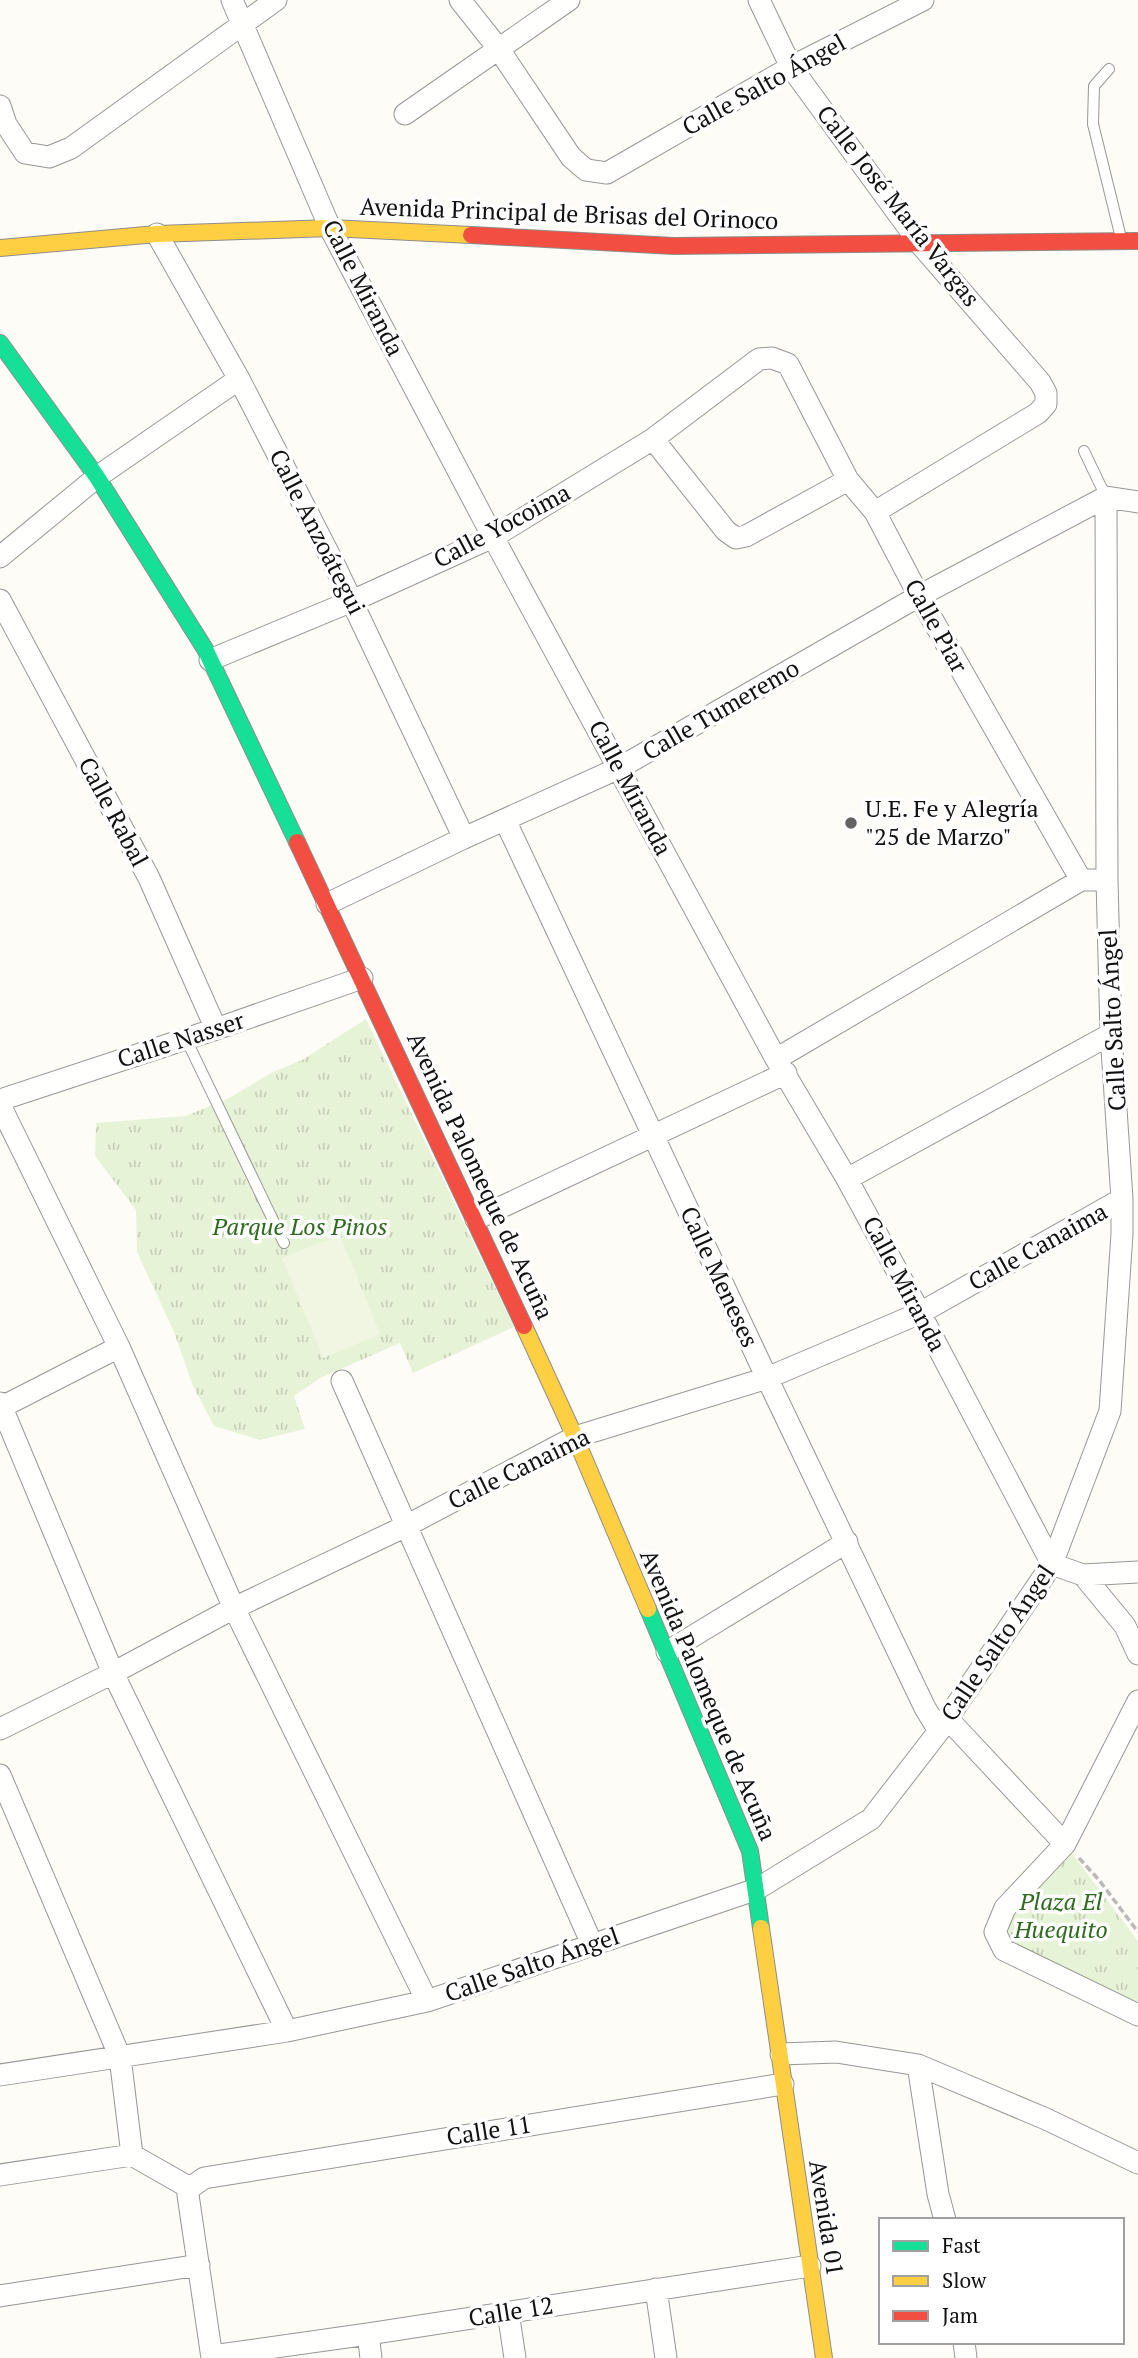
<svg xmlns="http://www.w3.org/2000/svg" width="1138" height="2358" font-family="'PT Serif',serif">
	<defs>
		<pattern id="park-tufts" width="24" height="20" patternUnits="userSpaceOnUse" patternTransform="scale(1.75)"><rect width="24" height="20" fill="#e7f3d7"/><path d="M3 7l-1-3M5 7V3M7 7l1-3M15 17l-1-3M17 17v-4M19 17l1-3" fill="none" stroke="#c5cfb8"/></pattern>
	</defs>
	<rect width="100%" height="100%" fill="#fdfcf7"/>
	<path fill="url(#park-tufts)" d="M366,1019L514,1327L413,1373L400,1343L320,1378L294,1396L305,1429L260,1440L214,1426L193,1386L174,1332L137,1252L136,1210L95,1156L96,1123L186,1116L229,1098L271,1073L302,1060Z
		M1065,1844L1138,1941V2010L995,1932Z"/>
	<path fill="#f0f6e1" d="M340,1235L380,1334L323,1358L282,1258Z"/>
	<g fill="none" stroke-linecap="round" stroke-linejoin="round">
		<g stroke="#979795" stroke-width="12">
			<path id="lane" d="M1109,69L1094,86L1093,124L1121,238
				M1084,451L1106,497
				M186,1039L284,1243"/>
		</g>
		<g stroke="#979795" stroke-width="23">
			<path id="street" d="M232,0L330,228L493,537L776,1059L847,1179L920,1313L1052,1564L1083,1575L1138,1572
				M460,0L498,48L571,157L586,170L607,173L791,67L923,0
				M759,0L791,67L921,245L1040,382L1046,393V404L1038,413L875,512
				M0,106L6,124L25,153L49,157L71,148L276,0
				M405,114L569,0
				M157,234L239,379L335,566L464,838
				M653,439L726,531L736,538L746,536L848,480
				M1106,497L1138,502
				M0,557L97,477L239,379
				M0,600L149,878L216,1029
				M210,660L352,601L493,537L653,439L759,359L772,358L788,364L848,480L875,512L919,596L1081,880H1107
				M505,820L767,1378L925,1708L939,1731
				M327,904L464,838L619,768L919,596L1106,497
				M776,1059L1081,880
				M0,1100L216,1029L362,978
				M0,1105L119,1347L234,1608L427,2001
				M847,1179L1111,1034
				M476,1219L786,1073
				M342,1381L592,1944
				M0,1403L113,1673L287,2031
				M0,1408L119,1347
				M1083,1575L1125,1626L1138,1654
				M667,1652L847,1542
				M1138,1701L1065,1844L1005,1908L995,1932L1004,1950L1138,2015
				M947,1718L1065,1844
				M0,1729L113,1673L234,1608L406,1526L575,1437L767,1378L920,1313L1122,1199
				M0,1775L120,2057L132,2155L0,2175
				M781,2054L836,2052L918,2065L1046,2119L1138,2163
				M918,2065L938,2194L945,2220
				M0,2075L287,2031L427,2001L757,1889L871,1819L939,1731L1052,1564L1110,1411L1122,1234V1199L1111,1034L1107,880L1106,497
				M132,2155L190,2188
				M656,2289L666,2358
				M0,2296L199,2265
				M508,2312L515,2358
				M368,2334L371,2358
				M964,2342L966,2358
				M212,2356L368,2334L810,2266
				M212,2358L188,2195L190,2188L204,2178L783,2084"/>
		</g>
		<g stroke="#8e8d8b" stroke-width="18">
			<path id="fast" d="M0,343L97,477L205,649L297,842
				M648,1609L750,1851L761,1928"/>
		</g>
		<g stroke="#8e8d8b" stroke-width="18">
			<path id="slow" d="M0,248L157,234L330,228L471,235
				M524,1326L575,1437L648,1609
				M761,1928L824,2358"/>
		</g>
		<g stroke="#8e8d8b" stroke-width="18">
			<path id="jam" d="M471,235L674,246L1138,241
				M297,842L524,1326"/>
		</g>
		<path stroke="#b9b9b8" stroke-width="3.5" stroke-dasharray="7 3.5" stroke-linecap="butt" d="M1079,1858L1099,1880L1138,1932"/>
		<use href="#lane" stroke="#fffffe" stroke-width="10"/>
		<use href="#street" stroke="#fffffe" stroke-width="21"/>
		<use href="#fast" stroke="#16e098" stroke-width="16"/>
		<use href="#slow" stroke="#ffcf43" stroke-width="16"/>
		<use href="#jam" stroke="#f24e42" stroke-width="16"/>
	</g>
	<circle fill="#646362" stroke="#fff" stroke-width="2.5" cx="851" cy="823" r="7"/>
	<g text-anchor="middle" stroke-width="7" stroke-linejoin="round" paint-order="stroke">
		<g font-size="24" fill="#111" stroke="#fff">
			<text transform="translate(764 85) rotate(-29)" y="8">Calle Salto Ángel</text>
			<text transform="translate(898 206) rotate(52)" y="8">Calle José María Vargas</text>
			<text transform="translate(569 214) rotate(2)" y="8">Avenida Principal de Brisas del Orinoco</text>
			<text transform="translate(363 288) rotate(63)" y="8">Calle Miranda</text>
			<text transform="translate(502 526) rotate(-28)" y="8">Calle Yocoima</text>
			<text transform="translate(317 532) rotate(63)" y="8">Calle Anzoátegui</text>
			<text transform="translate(936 626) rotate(61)" y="8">Calle Piar</text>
			<text transform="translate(721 710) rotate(-30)" y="8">Calle Tumeremo</text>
			<text transform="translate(630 788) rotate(62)" y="8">Calle Miranda</text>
			<text transform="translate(113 812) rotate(62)" y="8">Calle Rabal</text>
			<text transform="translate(1113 1020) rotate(-93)" y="8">Calle Salto Ángel</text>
			<text transform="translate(181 1040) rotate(-18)" y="8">Calle Nasser</text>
			<text transform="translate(480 1176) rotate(65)" y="8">Avenida Palomeque de Acuña</text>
			<text transform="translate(1038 1247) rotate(-29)" y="8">Calle Canaima</text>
			<text transform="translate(719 1277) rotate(65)" y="8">Calle Meneses</text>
			<text transform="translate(904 1284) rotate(62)" y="8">Calle Miranda</text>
			<text transform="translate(519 1469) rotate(-26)" y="8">Calle Canaima</text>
			<text transform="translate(998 1643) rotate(-56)" y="8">Calle Salto Ángel</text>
			<text transform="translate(708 1695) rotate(67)" y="8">Avenida Palomeque de Acuña</text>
			<text transform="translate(532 1965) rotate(-19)" y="8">Calle Salto Ángel</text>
			<text transform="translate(489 2131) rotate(-9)" y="8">Calle 11</text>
			<text transform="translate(826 2218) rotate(81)" y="8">Avenida 01</text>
			<text transform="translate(511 2312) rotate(-9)" y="8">Calle 12</text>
		</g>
		<g font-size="24" fill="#111" stroke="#fff" text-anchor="start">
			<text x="865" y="817">U.E. Fe y Alegría<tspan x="865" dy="28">"25 de Marzo"</tspan></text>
		</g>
		<g font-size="24" font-style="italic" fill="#2f6b1f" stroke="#fff">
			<text x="300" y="1235">Parque Los Pinos</text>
			<text x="1061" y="1910">Plaza El<tspan x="1061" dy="28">Huequito</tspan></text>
		</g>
	</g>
	<rect x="879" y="2218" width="245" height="126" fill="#ffffff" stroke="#a0a0a0" stroke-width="2"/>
	<rect x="893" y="2241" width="35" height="10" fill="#16e098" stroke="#a0a0a0" stroke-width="2"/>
	<text x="942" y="2253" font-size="21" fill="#111111">Fast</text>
	<rect x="893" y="2276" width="35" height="10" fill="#ffcf43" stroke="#a0a0a0" stroke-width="2"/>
	<text x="942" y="2288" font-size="21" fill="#111111">Slow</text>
	<rect x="893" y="2311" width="35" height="10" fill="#f24e42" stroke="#a0a0a0" stroke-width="2"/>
	<text x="942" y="2323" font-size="21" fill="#111111">Jam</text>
</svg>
